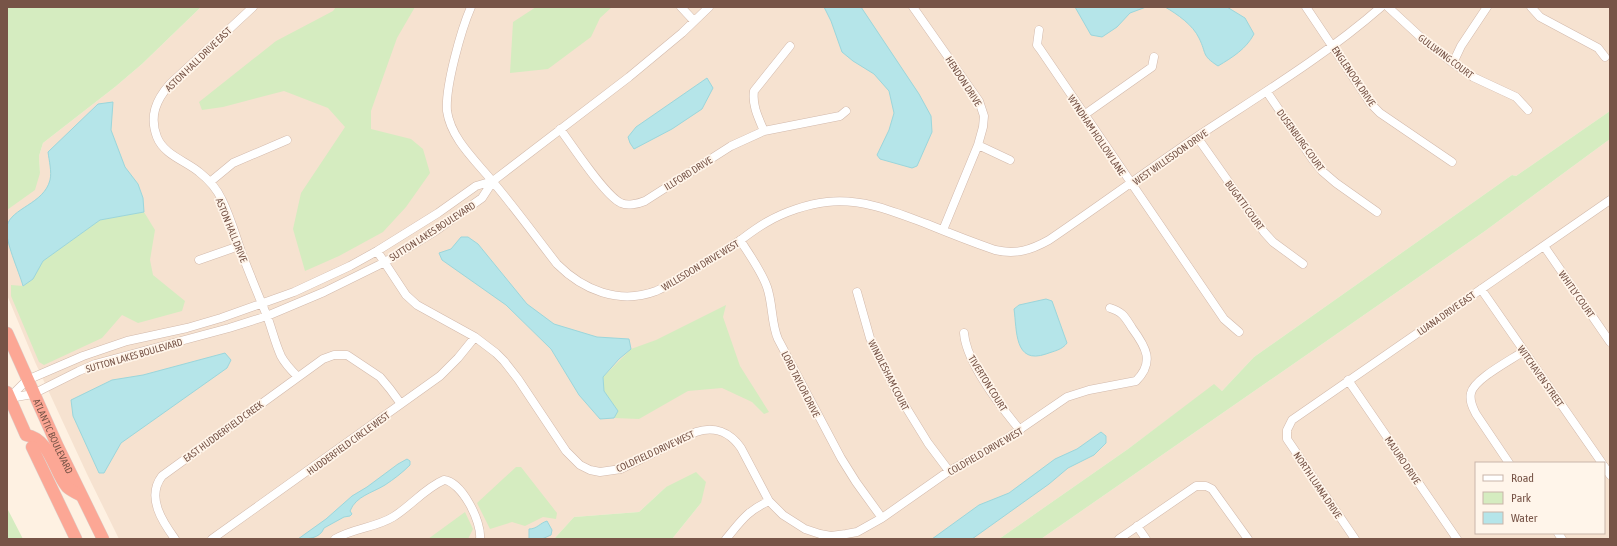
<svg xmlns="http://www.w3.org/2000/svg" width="1617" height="546" font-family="'Asap Condensed',sans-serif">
	<rect width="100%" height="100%" fill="#fef1e2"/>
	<path fill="#f6e2d0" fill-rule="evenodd" d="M201,7H1610V111L1516,176L1512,175L1254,357L1222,391L1214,385L1128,449L999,539H672L701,503L666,487L639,512L574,517L554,539H119L87,474L35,362L7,295V210L15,203L40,173L39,156L43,143L115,87L142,64Z
		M1610,139V539H1041L1485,231ZM1476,463H1604V533H1476Z"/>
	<path fill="#d5ecc0" d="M7,7H201L142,64L115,87L43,143L39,156L40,173L35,190L7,210Z
		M336,7H415L397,38L371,111V129L411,139L423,149L430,173L406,207L383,232L339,256L305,271L293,229L301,193L345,127L328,108L284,91L223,107L202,110L199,102L276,41L333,11Z
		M536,7H612L600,18L591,37L548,69L510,73L513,22Z
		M1610,111V139L1485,231L1041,539H999L1128,449L1214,384L1222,391L1254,357L1512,175L1516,176Z
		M144,212L155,230L150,260L153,275L185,301L182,311L138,323L122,315L102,338L44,365L39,362L11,296V285L23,286L33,279L43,261L100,220Z
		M726,305L723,317L740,366L769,412L764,414L752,402L722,388L688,391L639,419L614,418L617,410L604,391L603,377L631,349L656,340Z
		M516,467H521L557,513L556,519L543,517L525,526L512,522L490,529L477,503Z
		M696,472L706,482L701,503L672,539H554L574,517L639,512L666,487Z
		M7,508L23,539H7Z
		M465,512L473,529L468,539H428Z"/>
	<path fill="#b5e5e9" stroke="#9bd6db" d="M824,7H861L919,94L931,116L932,132L917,166L912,168L880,159L877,155L889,130L894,113L889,91L874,74L853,61L842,52L831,21Z
		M1075,7H1146L1130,13L1117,27L1102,37L1091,35Z
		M1165,7H1227L1245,18L1254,34C1246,49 1233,57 1218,66C1201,55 1207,54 1199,38C1193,25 1177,14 1165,7Z
		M707,78L713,88L702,109L672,129L634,149L630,143L628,137L636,127Z
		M113,102L111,130L125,167L138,184L143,198L144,212L100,220L43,261L33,279L23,286C19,271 4,240 7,226C11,208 44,204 50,180C52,172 49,160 48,152L98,104Z
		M461,237H468L478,244L527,304L554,324L597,337L629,339L631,349L619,359L603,377L604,391L618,411L614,418L600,419L579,395L551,349L506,305L442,260L439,253L451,249Z
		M1046,299L1052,301L1067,343C1062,350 1054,351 1046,354C1014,365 1017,330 1014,309L1019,305Z
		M225,353L231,360L227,368L121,443L104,473H99L73,416L71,400L112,380L143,375Z
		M1101,432L1106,436V443L1094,455L1068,468L1049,484L972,539H932L979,505L1009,493L1055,459L1077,449Z
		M407,459L410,461V465C402,473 394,479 385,485C372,493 356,496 350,511L352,514L350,516L344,517L324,528C320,539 307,539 298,539L326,519L352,496L367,487L398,464Z
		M547,521L552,530L551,535L542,539H529V529C537,529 540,523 547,521Z"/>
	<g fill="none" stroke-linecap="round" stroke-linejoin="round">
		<g stroke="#d2b9ab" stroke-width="9">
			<path id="minor" d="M253,7L170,84C156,100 149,116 157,137C164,155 186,161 199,172C208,179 217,189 222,200C230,216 235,234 241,251C249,273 258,294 267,316C272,329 275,343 281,356C285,364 292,371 298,377
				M471,7C461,30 445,87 447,111C451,139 476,161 493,182C515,208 536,237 557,264C583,290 619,305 656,291C672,284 687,274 701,265C715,257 729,248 742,239C750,233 758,227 767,222C784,212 808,204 827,202C863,198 895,212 927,224C949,233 972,242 995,250C1016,255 1031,250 1049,240C1099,206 1148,170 1198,136C1260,95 1325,56 1381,7
				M681,7L694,21
				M913,7L979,101L984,116L983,127L978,145L943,230
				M1306,7L1371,104L1380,113L1452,162
				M1388,7L1427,43L1453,63L1473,77L1516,97L1528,110
				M1531,7L1540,17L1598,48L1605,57
				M1039,30L1037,45L1040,49L1224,319L1239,332
				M1453,63L1461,46L1487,7
				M1267,92L1313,160L1322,171L1336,183L1377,212
				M1084,115L1152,67L1154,57
				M560,129C572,145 605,196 621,203C627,206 638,204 645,201L731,146L764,131L840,116L846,111
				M764,131C758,117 752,105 754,91L790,46
				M1197,137L1264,232L1273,242L1303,264
				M978,145L1010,160
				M210,182L233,163L287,140
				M740,240C749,254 762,272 767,287C773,304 771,323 778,339L841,458L856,482L882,518
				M1544,246L1610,342
				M377,251L406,295L417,305L475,337L496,353L504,361L518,379L566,451L580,465L590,470L600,472L621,469L696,432C714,426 730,432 741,448L769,501L783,515L805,529L820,534L831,536L846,534L857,532L882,518L949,471L997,445L1067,397L1089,390L1136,381C1155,362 1146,347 1132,328C1125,317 1123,312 1110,308
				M199,260L239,246
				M1481,289L1602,463
				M857,292L870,338L896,391L928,443L949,471
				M964,333C966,363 1001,407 1020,430
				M1348,380L1457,539
				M9,398L27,380L83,356L127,341L187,328L221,318L294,292L350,266L377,251L438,213L476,186L493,181L629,77L682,33L709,7
				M10,398L33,394L79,371L95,364L229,328L267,316L324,292L385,262L434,232L482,198L493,181
				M1509,463L1476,414C1473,408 1469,401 1471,393C1474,379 1511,360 1524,351
				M1604,466L1610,475
				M1137,526L1146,539
				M1558,533L1562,539
				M175,539C162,521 146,497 162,476L323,359L334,355H347L380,377L390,389L401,404
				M212,539L440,376L458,358L475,337
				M335,539C353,528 375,528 393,517C411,506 425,488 444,480C462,482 482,522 480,539
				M726,539C741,521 747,511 769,501
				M1119,539L1196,486H1206L1212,489L1248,539
				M1355,539L1287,439V430L1292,420L1610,200"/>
		</g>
		<g stroke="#dcd3cf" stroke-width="13">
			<g id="highway">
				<path id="s1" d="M7,333L57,445L103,539"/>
				<path d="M7,392L26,435C50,439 54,471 67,487C70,490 76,493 80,495"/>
				<path d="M32,447L76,539"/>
			</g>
		</g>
		<use href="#minor" stroke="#fff" stroke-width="8"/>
		<use href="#highway" stroke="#fca795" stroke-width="12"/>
	</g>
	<g text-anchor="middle" stroke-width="3.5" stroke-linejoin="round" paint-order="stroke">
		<g font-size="10" fill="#775447" stroke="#fff5ea">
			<text transform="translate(1446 56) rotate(37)" y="4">GULLWING COURT</text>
			<text transform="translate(198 59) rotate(-44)" y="4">ASTON HALL DRIVE EAST</text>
			<text transform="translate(1354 76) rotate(56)" y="4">ENGLENOOK DRIVE</text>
			<text transform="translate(964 81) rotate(57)" y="4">HENDON DRIVE</text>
			<text transform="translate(1097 135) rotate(56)" y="4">WYNDHAM HOLLOW LANE</text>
			<text transform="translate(1301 140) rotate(54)" y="4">DUSENBURG COURT</text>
			<text transform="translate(1170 157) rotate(-35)" y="4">WEST WILLESDON DRIVE</text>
			<text transform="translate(688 173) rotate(-32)" y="4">ILLFORD DRIVE</text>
			<text transform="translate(1245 205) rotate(54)" y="4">BUGATTI COURT</text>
			<text transform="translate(232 230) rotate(68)" y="4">ASTON HALL DRIVE</text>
			<text transform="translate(432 231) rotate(-33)" y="4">SUTTON LAKES BOULEVARD</text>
			<text transform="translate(700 265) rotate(-31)" y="4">WILLESDON DRIVE WEST</text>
			<text transform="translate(1577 294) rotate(55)" y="4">WHITLY COURT</text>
			<text transform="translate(1446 313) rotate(-35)" y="4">LUANA DRIVE EAST</text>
			<text transform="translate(134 355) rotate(-16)" y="4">SUTTON LAKES BOULEVARD</text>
			<text transform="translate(889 375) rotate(63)" y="4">WINDLESHAM COURT</text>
			<text transform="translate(1541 376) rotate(55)" y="4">WITCHAVEN STREET</text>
			<text transform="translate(988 383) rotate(58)" y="4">TIVERTON COURT</text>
			<text transform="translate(801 384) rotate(63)" y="4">LORD TAYLOR DRIVE</text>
			<text transform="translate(223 431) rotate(-36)" y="4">EAST HUDDERFIELD CREEK</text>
			<text dy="4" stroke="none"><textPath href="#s1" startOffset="113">ATLANTIC BOULEVARD</textPath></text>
			<text transform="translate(348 443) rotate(-36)" y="4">HUDDERFIELD CIRCLE WEST</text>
			<text transform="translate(655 451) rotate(-25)" y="4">COLDFIELD DRIVE WEST</text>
			<text transform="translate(985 451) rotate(-30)" y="4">COLDFIELD DRIVE WEST</text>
			<text transform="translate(1403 460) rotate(56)" y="4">MAJURO DRIVE</text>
			<text transform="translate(1318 485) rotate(56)" y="4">NORTH LUANA DRIVE</text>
		</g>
	</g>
	<rect width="1617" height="546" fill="none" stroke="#775447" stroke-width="16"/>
	<rect x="1475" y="462" width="130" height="72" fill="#fff5ea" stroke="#c9b5a9"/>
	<rect x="1483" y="475" width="20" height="6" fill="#ffffff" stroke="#c9b5a9"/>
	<text x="1511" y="482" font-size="12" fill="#775447">Road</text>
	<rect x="1483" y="492" width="20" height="12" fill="#d5ecc0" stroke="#c9b5a9"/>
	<text x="1511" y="502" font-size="12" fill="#775447">Park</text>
	<rect x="1483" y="512" width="20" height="12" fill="#b5e5e9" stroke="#c9b5a9"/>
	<text x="1511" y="522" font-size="12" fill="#775447">Water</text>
</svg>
